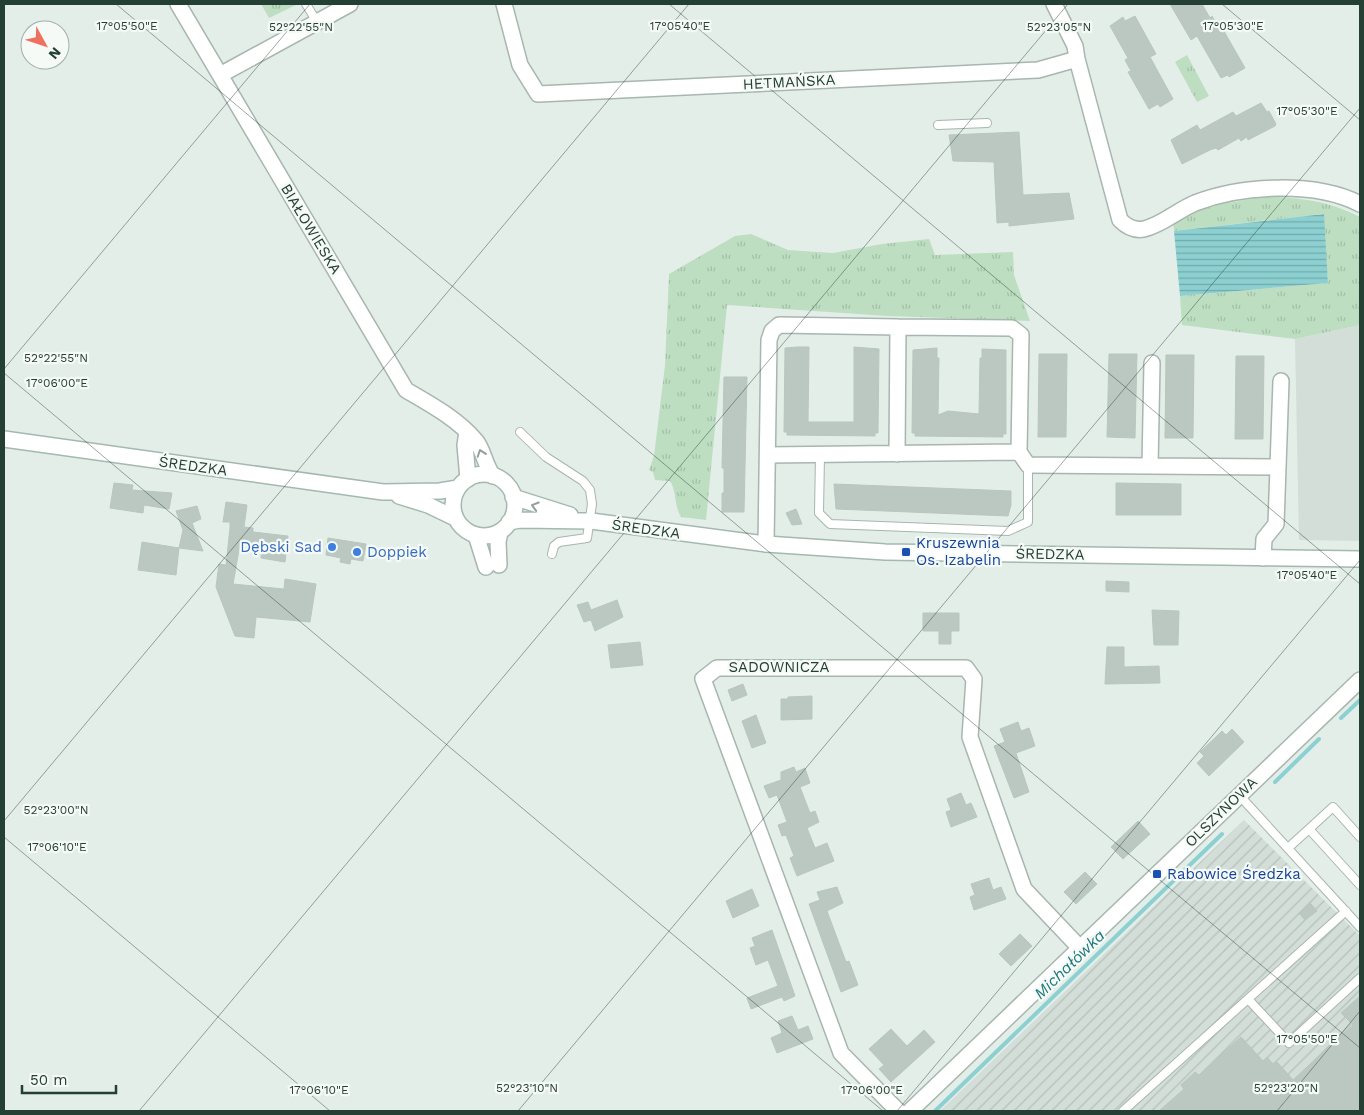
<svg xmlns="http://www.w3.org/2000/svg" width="1364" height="1115" font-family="'Work Sans',sans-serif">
	<defs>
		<pattern id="industrial-furrows" width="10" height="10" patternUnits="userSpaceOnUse" patternTransform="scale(1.25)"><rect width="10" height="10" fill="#d2ded7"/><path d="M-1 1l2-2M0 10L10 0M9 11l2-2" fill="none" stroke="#b4c0b9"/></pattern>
		<pattern id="grass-tufts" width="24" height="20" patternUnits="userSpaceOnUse" patternTransform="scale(1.25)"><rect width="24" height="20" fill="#bedec2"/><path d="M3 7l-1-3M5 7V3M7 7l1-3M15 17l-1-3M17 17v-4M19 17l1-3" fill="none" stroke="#a3c0a7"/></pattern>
		<pattern id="water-rules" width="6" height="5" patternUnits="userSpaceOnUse" patternTransform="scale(1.25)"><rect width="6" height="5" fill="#8dd0d2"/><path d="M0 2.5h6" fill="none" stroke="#73aaab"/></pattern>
	</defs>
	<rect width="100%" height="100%" fill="#e4eee8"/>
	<path fill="#d2ded7" d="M1360,325V541L1299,540L1295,339Z"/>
	<path fill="url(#industrial-furrows)" d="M1244,820L1360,936V1111H940Z"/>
	<path fill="url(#grass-tufts)" d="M261,4H295L296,5L269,18Z
		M1187,55L1209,96L1197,102L1175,62Z
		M1266,196C1304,199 1326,200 1360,217V325L1295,339L1182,325L1180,296L1328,283L1323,214L1174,231L1173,221L1207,207Z
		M751,234L788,250L833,253L882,244L929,239L935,255L1013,252L1014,275L1030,321L887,316L727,305L706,520L681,517C674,506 677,492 670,481L655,480L653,472L649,470L654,456L665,365L669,274L735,236Z"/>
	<path fill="url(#water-rules)" d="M1324,214L1328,283L1180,296L1174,231Z"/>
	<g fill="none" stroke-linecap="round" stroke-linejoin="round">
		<path stroke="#8dd0d2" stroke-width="4" d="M1341,718L1360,700
			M1275,782L1319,739
			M935,1111L1222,834"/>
	</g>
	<path fill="#bac8c1" stroke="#b7c7be" d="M1170,4H1202L1210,18L1212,16L1218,27L1221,26L1245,68L1229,77L1228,75L1221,78L1197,36L1191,40Z
		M1135,16L1156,54L1150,57L1173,99L1160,107L1158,104L1149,109L1128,72L1131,71L1125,60L1128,58L1110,26L1123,17L1125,21Z
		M1261,103L1267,112L1269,111L1276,124L1275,126L1248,140L1247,137L1241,141L1239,138L1218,150L1216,148L1210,150L1182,164L1171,140L1197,125L1200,130L1233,112L1236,116Z
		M1019,132L1023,195L1069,193L1074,219L1009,226V222L997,223L994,162L953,161L949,135Z
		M797,347H809L808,422H854V347L879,349L878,433H875V436L787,435V432H784L785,348Z
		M937,348V358H939L938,415L948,411L979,414L980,358H982V349L1006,350V434H1003V437L915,436V433H912L913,350Z
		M1039,354H1067L1066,437H1038Z
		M1109,354H1137L1135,438L1107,437Z
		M1166,355H1194L1193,438H1165Z
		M1236,356H1264L1263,439H1235Z
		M724,377H747L744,512H722V493H724V468H722Z
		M114,483L133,485L132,490L172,493L169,509L144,505L143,513L110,508Z
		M1116,483L1181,484V515H1116Z
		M834,484L1011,491V505L1008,516L836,509Z
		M226,502L247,505L244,527L253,528V532L288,536L285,562L261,558L262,547L240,544L233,584L284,589L285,579L316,584L310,622L256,617L254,638L235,636L216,587L219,564L226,565L230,528V522H223Z
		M197,506L201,519L192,523L203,551L179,548L183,530L176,511Z
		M796,509L802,524L792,525L786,513Z
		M328,538L366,544L363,561L351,559L350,564L340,562L341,558L326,555Z
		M142,542L179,548L176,575L138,570Z
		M1106,581L1129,582V592L1106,591Z
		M617,600L623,617L595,631L591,620L584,622L577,605L588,602L591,610Z
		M1152,610L1179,611L1178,645H1154Z
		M923,613H959V631H951V644H939V631H923Z
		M640,642L643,665L611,668L608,645Z
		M1107,647H1124V667L1159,666L1160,683L1105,684Z
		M743,684L747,695L732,701L728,690Z
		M812,696V719L781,720V699H788V697Z
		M756,715L766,743L752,748L742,721Z
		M1018,722L1021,731L1029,728L1035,746L1016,753L1029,792L1014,798L994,746L1005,742L1000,729Z
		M1232,729L1244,742L1209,776L1197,763L1204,756L1200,752L1222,731L1226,735Z
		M794,767L796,772L805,768L810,783L800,787L810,813L815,811L819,822L807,828L815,848L827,843L834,861L797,876L790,858L794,856L786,835L782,836L778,825L787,822L777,795L769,798L764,786L781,780V772Z
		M961,793L966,805L971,803L977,817L951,827L946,812L951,810L947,799Z
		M1138,821L1150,834L1123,859L1111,847Z
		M1085,872L1097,884L1076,904L1064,892Z
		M989,878L993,890L1001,887L1006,899L974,910L970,897L975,895L971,884Z
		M837,887L843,903L827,911L846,962L849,961L858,985L841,992L809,904L820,900L817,892Z
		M752,889L759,906L733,918L726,901Z
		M1310,903L1317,911L1305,920L1299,913Z
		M772,930L795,996L784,1001L782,997L751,1009L747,998L778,986L768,960L756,965L750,948L755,946L752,938Z
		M1020,934L1032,946L1011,966L999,954Z
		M1360,996V1111H1159L1184,1089L1181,1085L1195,1072L1199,1075L1241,1037L1263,1061L1267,1057L1274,1065L1277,1062L1293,1080L1353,1025L1341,1013Z
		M792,1016L798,1030L808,1026L813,1039L777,1053L771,1038L782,1033L778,1021Z
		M891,1029L907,1046L924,1030L935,1042L891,1082L879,1069L884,1065L869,1049Z"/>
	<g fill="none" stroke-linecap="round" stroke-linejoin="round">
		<g stroke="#a7b6ae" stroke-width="10">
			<path id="lane" d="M306,4L317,22
				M938,125L987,123
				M520,432L546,457L583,481L590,490L592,504L587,538L559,542L554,546L552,554
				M820,455L819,513L830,524L1008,531L1028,522V465
				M1239,795L1360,927
				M1360,837L1333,807L1309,829L1360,885
				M1288,848L1309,829
				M1248,999L1289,1043L1360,978
				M1123,1111L1346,911"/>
		</g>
		<g stroke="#a7b6ae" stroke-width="18">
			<path id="street" d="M178,4L406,390C430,404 458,419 476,441C483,449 485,465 493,476
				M504,4L520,65L538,94L1038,70L1077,59L1075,46L1054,4
				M1077,59L1120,220C1127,227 1134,231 1144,229C1162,225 1178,210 1195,203C1242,185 1315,181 1360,204
				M220,75L350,4
				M898,327L1012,328L1021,335L1019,452L1028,465L1277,467
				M467,432L465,445L468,479
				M768,455L1019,452
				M1150,466L1152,363
				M476,535L486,567
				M766,544L769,340L772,331L779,325L898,327L897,454
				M1263,558L1264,539L1276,524L1281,381
				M499,565L498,542L500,532
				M898,1111L841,1053L703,679L717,668H966L974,679L970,737L1024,889L1080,948
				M910,1111L1360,680"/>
		</g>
		<g stroke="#a3b9af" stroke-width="18">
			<path id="secondary" d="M4,439L383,492L440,491L458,488
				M453 505a31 31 0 1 1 62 0a31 31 0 1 1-62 0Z
				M399,496L428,505L455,518
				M513,497L570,515
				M509,522L520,520L591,521L766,544L885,552L1360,559"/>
		</g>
		<use href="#lane" stroke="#fff" stroke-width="8"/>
		<use href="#street" stroke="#fff" stroke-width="15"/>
		<use href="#secondary" stroke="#fff" stroke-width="15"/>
	</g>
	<defs><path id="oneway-chevron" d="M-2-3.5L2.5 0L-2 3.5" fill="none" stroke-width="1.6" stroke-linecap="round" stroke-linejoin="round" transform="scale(1.25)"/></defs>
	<g stroke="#929f9a">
		<use href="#oneway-chevron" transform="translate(481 453) rotate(-109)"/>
		<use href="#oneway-chevron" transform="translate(535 506) rotate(-163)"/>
	</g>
	<path fill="none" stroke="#243f34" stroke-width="1" stroke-opacity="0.45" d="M116,4L1360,1048M669,4L1360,584M1222,4L1360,120M4,369L310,4M4,373L883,1111M4,821L689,4M4,837L330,1111M139,1111L1068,4M518,1111L1360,108M897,1111L1360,560M1277,1111L1360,1011"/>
	<g fill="#3f7fe0" stroke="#f5faf7" stroke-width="2">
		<circle cx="332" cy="547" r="5"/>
		<circle cx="357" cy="552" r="5"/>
	</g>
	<g fill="#1a4fb4" stroke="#f5faf7" stroke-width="2">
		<rect x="901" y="547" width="10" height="10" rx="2.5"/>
		<rect x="1152" y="869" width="10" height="10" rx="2.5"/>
	</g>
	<g text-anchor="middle" stroke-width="4.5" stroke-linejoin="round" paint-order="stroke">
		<g font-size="15" fill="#243f34" stroke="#f5faf7">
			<text transform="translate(789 82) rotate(-3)" y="5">HETMAŃSKA</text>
			<text transform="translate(311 229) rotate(59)" y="5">BIAŁOWIESKA</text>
			<text transform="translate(193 466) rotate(8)" y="5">ŚREDZKA</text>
			<text transform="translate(646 529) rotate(8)" y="5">ŚREDZKA</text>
			<text transform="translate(1050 554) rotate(1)" y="5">ŚREDZKA</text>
			<text x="779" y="672">SADOWNICZA</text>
			<text transform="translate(1221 812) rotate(-44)" y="5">OLSZYNOWA</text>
		</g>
		<g font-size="15" fill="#164399" stroke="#f5faf7" text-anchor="start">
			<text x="916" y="548">Kruszewnia<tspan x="916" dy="17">Os. Izabelin</tspan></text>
			<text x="1167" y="879">Rabowice Średzka</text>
		</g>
		<g font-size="15" fill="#366cbe" stroke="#f5faf7" text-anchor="end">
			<text x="322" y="552">Dębski Sad</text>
			<text x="367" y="557" text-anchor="start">Doppiek</text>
		</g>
		<g font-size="16" font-style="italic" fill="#1e787b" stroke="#f5faf7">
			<text transform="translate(1069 964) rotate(-44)" y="6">Michałówka</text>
		</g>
	</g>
	<g font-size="12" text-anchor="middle" fill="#243f34" stroke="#f5faf7" stroke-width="4.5" stroke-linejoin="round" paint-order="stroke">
		<text x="1233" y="30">17°05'30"E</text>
		<text x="127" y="30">17°05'50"E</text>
		<text x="680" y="30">17°05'40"E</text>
		<text x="301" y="31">52°22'55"N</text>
		<text x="1059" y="31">52°23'05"N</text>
		<text x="1307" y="115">17°05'30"E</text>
		<text x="56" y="362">52°22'55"N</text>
		<text x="57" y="387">17°06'00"E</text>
		<text x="1307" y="579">17°05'40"E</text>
		<text x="56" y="814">52°23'00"N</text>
		<text x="57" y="851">17°06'10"E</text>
		<text x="1307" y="1043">17°05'50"E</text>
		<text x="527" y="1092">52°23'10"N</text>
		<text x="1286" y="1092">52°23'20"N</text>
		<text x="319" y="1094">17°06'10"E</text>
		<text x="872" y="1094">17°06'00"E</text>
	</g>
	<rect width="1364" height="1115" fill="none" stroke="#243f34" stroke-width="10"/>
	<g transform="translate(45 45) rotate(130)"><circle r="24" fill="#f5faf7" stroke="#a1afa9"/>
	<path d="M0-4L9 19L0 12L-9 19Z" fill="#f07060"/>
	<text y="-8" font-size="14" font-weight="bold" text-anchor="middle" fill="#243f34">N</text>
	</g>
	<path d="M22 1085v8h94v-8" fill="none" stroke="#243f34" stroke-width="2.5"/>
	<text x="30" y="1085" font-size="15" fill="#243f34" stroke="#f5faf7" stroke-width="4" paint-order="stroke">50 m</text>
</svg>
